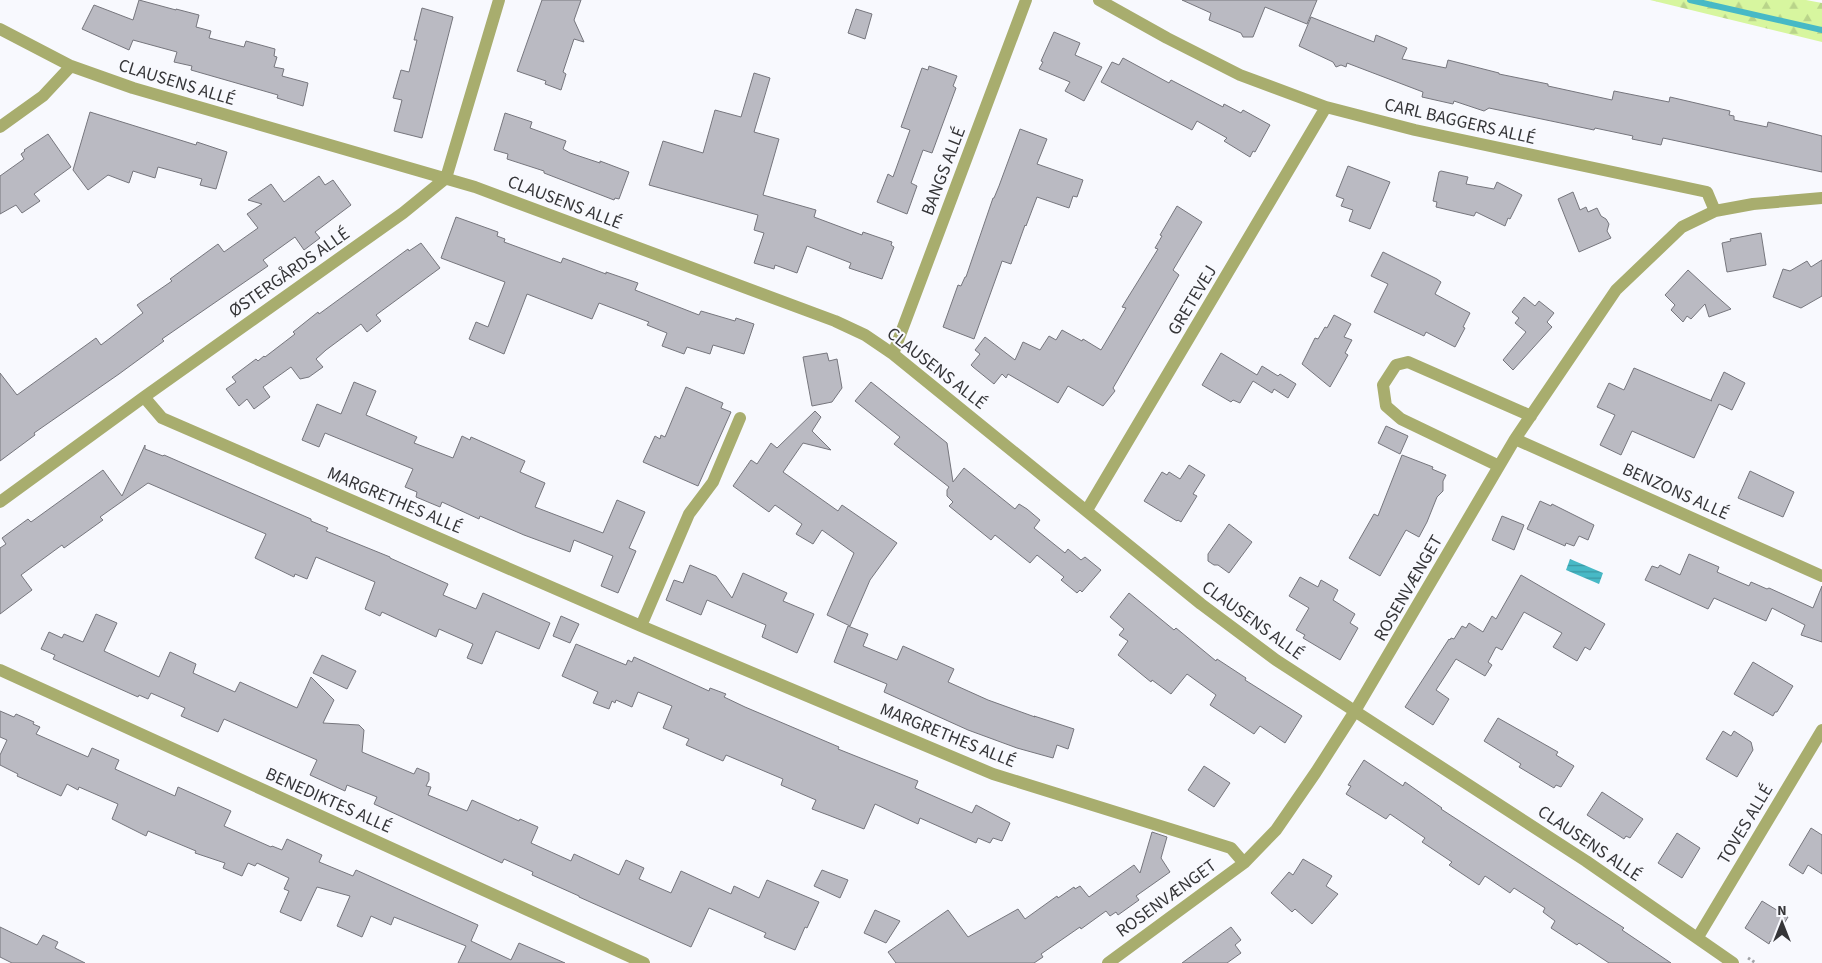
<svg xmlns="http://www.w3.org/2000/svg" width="1822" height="963" font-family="'Source Sans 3',sans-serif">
	<defs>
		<pattern id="forest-firs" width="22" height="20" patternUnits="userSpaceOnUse" patternTransform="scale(1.25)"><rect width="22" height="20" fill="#d7f69f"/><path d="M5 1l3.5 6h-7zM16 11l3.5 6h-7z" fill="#b9d48a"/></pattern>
		<pattern id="water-rules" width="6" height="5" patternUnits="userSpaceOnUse" patternTransform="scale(1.25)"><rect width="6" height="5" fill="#47b9c6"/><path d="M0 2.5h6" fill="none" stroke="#3c97a2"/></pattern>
	</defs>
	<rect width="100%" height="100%" fill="#f8f9fe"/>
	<path fill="url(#forest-firs)" d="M1650,0H1806L1822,3V42Z"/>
	<path fill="url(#water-rules)" d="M1570,559L1603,573L1599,584L1566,570Z"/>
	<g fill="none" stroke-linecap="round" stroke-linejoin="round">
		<path stroke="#47b9c6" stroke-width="6" d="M1690,0L1822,30"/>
	</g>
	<path fill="#babac2" stroke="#76767d" d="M139,0L176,10V9L199,15L196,27L211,31L209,38L244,47L246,41L275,49L274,56L277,57L274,67L284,69L282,76L308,83L303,106L277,98L278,95L191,70L192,66L174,62L177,52L133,40L129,50L82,29L94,5L133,20Z
		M542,0H581L574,20L584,42L574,39L563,72L566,74L561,90L545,84L546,81L517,71Z
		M1182,0H1317L1307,24L1265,7L1253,37H1243L1241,33L1209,20L1211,13Z
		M422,8L453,17L422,138L394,131L402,100L393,98L401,70L409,72L417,40H414Z
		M856,9L872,14L865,39L848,33Z
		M1311,17L1374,42L1376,35L1407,48L1402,59L1446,68L1448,60L1499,73V74L1548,84V86L1612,100L1614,91L1669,102L1670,97L1730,111L1729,115L1734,116V120L1767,127L1768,122L1822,136V172L1663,138L1661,145L1632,139L1633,136L1595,128L1594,130L1489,108L1484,111L1454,101L1453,104L1422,97L1423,92L1347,63L1346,67L1341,65L1336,67L1333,62L1299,46Z
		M1054,32L1080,43L1075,55L1102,67L1084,101L1065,91L1070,82L1039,69L1043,62L1041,61Z
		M1123,58L1169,83L1171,80L1223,107L1224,104L1241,113L1243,110L1270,125L1255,152L1253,151L1250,157L1224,141L1227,138L1197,121L1192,130L1101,82L1112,62L1119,65Z
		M929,66L957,76L953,86L956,88L932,153L923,150L911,183L917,186L907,214L877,202L888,174L893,177L910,130L901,127L922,68L928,70Z
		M754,73L770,78L754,132L779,139L763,195L816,210L814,217L862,235L863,232L892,242L891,245L894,247L882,279L849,268L851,263L807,246L797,273L775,265L774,269L754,263L764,233L754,230L758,215L649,185L663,141L703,153L715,110L741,117Z
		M90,112L196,145L197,142L227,152L216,189L200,185L202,179L158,167L155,178L133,171L129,183L108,175L88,190L73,170Z
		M505,113L532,122L530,128L566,141L563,149L570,153L600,163V161L629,172L619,199L615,198L614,200L544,173V171L507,159L508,154L494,150Z
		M1020,129L1047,139L1037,164L1083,180L1077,197L1073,196L1069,208L1037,197L1026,226L1025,225L1011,264L1002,261L1000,267L974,339L943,327L958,285L961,286L965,277H966L993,198H994L999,186Z
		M48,134L71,167L34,194L40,201L22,213L16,205L0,214V176L24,159L21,154L25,151L24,150Z
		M1348,166L1390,182L1370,229L1349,221L1353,210L1341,206L1344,199L1336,196Z
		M1441,171L1468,177L1466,184L1494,189L1497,182L1522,195L1510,219L1508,218L1505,226L1476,212L1474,216L1436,207L1437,202L1433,201L1439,172Z
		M319,176L325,185L333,180L351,205L315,232L320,238L304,250L295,237L263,260L268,266L162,339L164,341L119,374L34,433L35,435L0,461V373L17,395L96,338L101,345L143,313L137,305L172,281L170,279L218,244L224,252L258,228L247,214L262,204L248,200L271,184L284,202Z
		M1573,192L1580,210L1586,207L1588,212L1597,208L1601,216L1606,219L1609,224L1607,231L1611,238L1579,252L1558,199Z
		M1177,206L1202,222L1173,270L1179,275L1113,388L1115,391L1103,406L1068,386L1058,403L1008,374L1006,378L1002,374L994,384L973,367L971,365L980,354L975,350L985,337L1015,360L1023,342L1040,350L1049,336L1056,340L1062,330L1082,341L1083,339L1101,350L1126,308L1122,307L1158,249L1155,248L1162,236L1160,235Z
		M456,217L498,232L497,236L505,239L504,242L561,263L563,258L606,274V272L638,283L635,290L699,315L701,311L735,321L736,318L754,324L744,354L713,345L710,354L687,347L684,354L662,346L667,333L647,325L649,322L599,303L592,319L527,294L504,354L469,339L476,322L488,327L505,282L441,258Z
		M1761,233L1766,265L1727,272L1722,243L1731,241L1730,239Z
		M421,243L440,268L376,315L381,321L367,332L361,324L326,350L316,359L323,367L309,377L300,379L291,367L263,387L270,397L254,409L247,399L239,406L226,389L236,382L232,377L256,359L258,361L264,356L265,357L295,334L293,332L318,312L319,314L408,249L409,251Z
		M1383,252L1437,279L1441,282L1435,294L1470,313L1463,327L1465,328L1455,347L1426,332L1424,336L1374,312L1388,284L1371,276Z
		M1822,260V296L1801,308L1773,297L1783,269L1790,271L1807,261L1811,267Z
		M1688,270L1714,294L1731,309L1709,317L1705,304L1691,319L1687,316L1683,322L1671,310L1675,305L1665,295Z
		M1524,297L1535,306L1539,301L1554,313L1547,322L1552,327L1513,370L1503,360L1526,332L1515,323L1519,318L1512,312Z
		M1334,315L1351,324L1344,337L1352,340L1345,353L1348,355L1330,387L1302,364L1315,338L1318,339L1325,327L1327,328Z
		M827,353L829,361L837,359L842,388L832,402L812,406L803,357Z
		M1221,353L1257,375L1262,366L1278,376L1280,374L1296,384L1288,398L1274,389L1272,393L1253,381L1240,403L1233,400L1231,402L1202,385Z
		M1634,368L1712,401L1711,400L1724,372L1745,383L1732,410L1719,404L1694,458L1632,431L1621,455L1600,445L1615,415L1597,407L1609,383L1624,390Z
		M354,382L376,391L366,415L417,437L414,443L453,458L462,436L470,440L471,437L525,461L520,472L545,483L535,507L603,533L617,500L645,512L629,548L636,551L618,593L601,586L613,556L574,540L570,552L524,535L480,516L479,519L442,502L440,507L416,497L417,492L405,487L413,469L325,433L319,447L302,440L317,404L341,414Z
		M871,382L947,443L953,482L964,468L1015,509L1019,504L1027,509L1040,520L1034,528L1065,553L1068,549L1081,560L1085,557L1101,570L1082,592L1080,590L1077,593L1061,580L1064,577L1037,555L1030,563L995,535L991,540L949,506L953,502L947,496V490L949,487L894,444L900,437L855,401Z
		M686,387L723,403L721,408L731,412L698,486L643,462L655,436L660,439L661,435L665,437Z
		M815,411L821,417L812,431L831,450L803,443L783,472L838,511L842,505L897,543L870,580L850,626L827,615L854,553L822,530L813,544L796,534L802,524L775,505L769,512L733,486L751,460L757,464L771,443L777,448Z
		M1386,426L1408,436L1400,454L1378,443Z
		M145,445V449L163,456L164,455L311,519V521L328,528L326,531L390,557V558L448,584L443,595L476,609L483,593L550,623L539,649L496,631L482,664L467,658L473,644L439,629L436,637L382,612L380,616L365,609L375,582L316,557L307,579L295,574L294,577L255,558L266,534L148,483L100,517L103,520L64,548L62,545L21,575L32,590L0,614V548L6,544L2,538L28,519L31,522L103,470L122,496Z
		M1402,455L1433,467L1432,469L1446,475L1443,481V491L1437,497L1427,522L1419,537L1406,530L1380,576L1349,558L1374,514L1378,516Z
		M1189,465L1205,475L1193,494L1197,496L1181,522L1178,520L1177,521L1144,501L1162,472L1167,475L1169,472L1180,479Z
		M1750,471L1794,492L1783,517L1738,498Z
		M1540,501L1551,506L1552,504L1594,525L1588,540L1579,536L1574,546L1566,543L1565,546L1527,529Z
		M1502,516L1524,525L1514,550L1492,540Z
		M1229,524L1252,542L1229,573L1218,565H1214L1208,561V554Z
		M1689,554L1719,567L1717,572L1749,586L1751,582L1767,589L1769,588L1813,608L1822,586V642L1801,635L1805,625L1772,608L1766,621L1714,598L1708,609L1645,580L1652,566L1658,568L1660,565L1680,575Z
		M690,565L716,576L732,598L743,573L787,593L783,601L814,614L797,653L762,637L766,625L707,600L701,615L666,600L674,580L683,583Z
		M1521,575L1605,624L1590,650L1585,647L1577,661L1553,647L1562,633L1524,612L1502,650L1496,647L1488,662L1492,665L1485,676L1456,659L1436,690L1449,699L1433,725L1405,707L1449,639L1450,640L1451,638L1454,639L1462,626L1466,628L1469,623L1483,632L1492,616L1496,619Z
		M1300,577L1318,587L1321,580L1338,590L1333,600L1355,614L1350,623L1358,628L1340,660L1303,638L1305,635L1296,630L1309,608L1289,596Z
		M1129,593L1174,630L1176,628L1216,661L1217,659L1246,678L1245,680L1302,716L1285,743L1260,726L1254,734L1210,705L1216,695L1187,674L1171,694L1152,680L1151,682L1118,655L1128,641L1119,635L1124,629L1110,617Z
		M96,614L117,623L104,651L159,677L170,652L196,664L193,673L235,692L240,682L297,708L311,677L334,700L323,723L359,725L364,730L362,752L414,774L417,768L429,773V780L426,786L431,787L428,795L467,811L472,800L519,821L520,819L538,827L531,843L571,861L574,854L619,875L626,860L644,868L639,879L671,893L681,871L731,894L734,886L759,898L767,880L819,902L807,928L805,927L795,950L764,937L766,933L709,908L691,947L579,897V896L532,875L533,872L504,859L502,863L374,804L377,797L347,785L345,791L310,775L317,760L224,719L218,732L181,716L185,708L151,693L148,699L139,695L138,697L53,659L55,655L41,649L49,632L62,638L64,634L83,642Z
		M561,616L579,624L570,643L553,636Z
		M848,626L868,634L863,646L897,660L903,646L954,669L948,682L988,700L1035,717L1034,716L1074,729L1068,749L1057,745L1053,758L1017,748L968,730L884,692L887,684L834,662Z
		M576,644L626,665L628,660L632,662L634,657L709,691L710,688L726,694L724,697L745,707L839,747L838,749L918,781L915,788L972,813L976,805L1010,823L1002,841L993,838L990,843L978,838L976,843L920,818L918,824L875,804L864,829L828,815L812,809L816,800L781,785L783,779L726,755L723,761L686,745L689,739L663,728L672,706L638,692L632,707L616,700L615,703L612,701L609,709L593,703L598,692L562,676Z
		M322,655L356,671L347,689L313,673Z
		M1753,662L1793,686L1777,712H1775L1773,716L1734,694Z
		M0,711L14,717L16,714L34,722L33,724L40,727L36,734L88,757L92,748L119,760L115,769L175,796L178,787L231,811L224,826L271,847L272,846L282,850L287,839L322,855L319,862L353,876L356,870L478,925L471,941L511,960L519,943L565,963H458L466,946L394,917L391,925L371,916L362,937L337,926L350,896L317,887L301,921L280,912L289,891L284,889L289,878L257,863L255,866L248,863L242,876L223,868L225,863L195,853L196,851L148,831L146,836L112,819L118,804L79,787L78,790L67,784L61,796L17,776L18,774L0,765V755L7,740L0,737Z
		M1498,718L1558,752L1556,755L1574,766L1561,787L1556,785L1554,788L1519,767L1521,764L1484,741Z
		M1723,731L1731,736L1734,731L1751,742L1753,750L1737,777L1706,759Z
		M1364,760L1403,786L1405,782L1442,808L1441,809L1624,928L1622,930L1671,963H1609L1579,943L1577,945L1551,928L1555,921L1543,912L1545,908L1514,888L1510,893L1485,876L1479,885L1449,865L1452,862L1422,842L1425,838L1390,814L1386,819L1346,794L1351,786L1348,785Z
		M1204,766L1230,783L1214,807L1188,790Z
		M1602,792L1643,819L1630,838L1626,836L1624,839L1587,815Z
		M1811,828L1822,835V874L1808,865L1803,874L1789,865Z
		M1152,832L1167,837L1161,858L1170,872L1136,896L1139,900L1118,915L1116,912L1110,916L1106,911L1081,929L1080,927L1041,954L1043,957L1034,963H896L888,952L948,910L968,937L1018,909L1025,919L1057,896L1058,898L1074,887L1075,889L1080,886L1089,897L1134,865L1140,873Z
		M1677,833L1700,848L1682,878L1658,863Z
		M1303,859L1332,876L1326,886L1338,894L1312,924L1295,909L1292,912L1271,893L1289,872L1293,875Z
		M822,870L848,880L840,898L814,886Z
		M1762,901L1788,917L1773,942L1770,941L1769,944L1745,928Z
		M875,910L900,921L886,943L864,933Z
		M0,927L37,945L43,935L58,942L55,948L85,963H12L0,957Z
		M1231,927L1241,940L1235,945L1241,953L1227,963H1182Z"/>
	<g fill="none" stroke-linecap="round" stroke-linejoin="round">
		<path stroke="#a2a3a7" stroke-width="3" stroke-dasharray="2.5 2.5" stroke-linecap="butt" d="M1748,958L1756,963"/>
		<path stroke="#a8ad6e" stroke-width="12" d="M1099,0L1167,38L1240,75L1326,107L1415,130L1707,192L1715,211
			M0,29L71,66L133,88L475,187L835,321L865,335L893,354L1201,604L1276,660L1586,861L1733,963
			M0,127L43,96L71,66
			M893,354L1026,0
			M144,397L162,418L641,626L993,774L1231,848L1244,863
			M1515,439L1822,576
			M1499,466L1401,419L1386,406L1383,385L1396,365L1408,362L1531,416
			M0,502L144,397L403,213L446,178L499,0
			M1087,510L1326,107
			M641,626L689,514L713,482L740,418
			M0,670L644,963
			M1698,937L1822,730
			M1108,963L1244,863L1276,830L1316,772L1355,711L1515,439L1616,290L1682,227L1715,211L1753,204L1822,198"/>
	</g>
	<g text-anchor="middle" stroke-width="4" stroke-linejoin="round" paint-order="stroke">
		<g font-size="18" fill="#353538" stroke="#f8f9fe">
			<text transform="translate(177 82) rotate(17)" y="6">CLAUSENS ALLÉ</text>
			<text transform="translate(1460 121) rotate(13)" y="6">CARL BAGGERS ALLÉ</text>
			<text transform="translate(943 171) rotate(-69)" y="6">BANGS ALLÉ</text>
			<text transform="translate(565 202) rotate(21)" y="6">CLAUSENS ALLÉ</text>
			<text transform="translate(289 272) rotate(-35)" y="6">ØSTERGÅRDS ALLÉ</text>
			<text transform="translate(1192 300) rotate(-59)" y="6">GRETEVEJ</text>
			<text transform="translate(937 368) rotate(38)" y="6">CLAUSENS ALLÉ</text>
			<text transform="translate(1676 491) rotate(24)" y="6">BENZONS ALLÉ</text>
			<text transform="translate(395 500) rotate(23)" y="6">MARGRETHES ALLÉ</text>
			<text transform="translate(1408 588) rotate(-60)" y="6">ROSENVÆNGET</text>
			<text transform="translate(1253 620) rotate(36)" y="6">CLAUSENS ALLÉ</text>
			<text transform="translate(948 735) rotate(22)" y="6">MARGRETHES ALLÉ</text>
			<text transform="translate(329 800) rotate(24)" y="6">BENEDIKTES ALLÉ</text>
			<text transform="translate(1745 824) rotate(-59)" y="6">TOVES ALLÉ</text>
			<text transform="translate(1590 843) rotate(34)" y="6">CLAUSENS ALLÉ</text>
			<text transform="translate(1166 898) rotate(-36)" y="6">ROSENVÆNGET</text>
		</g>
	</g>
	<g transform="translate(1782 923)" stroke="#f8f9fe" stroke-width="4" paint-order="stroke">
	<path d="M0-4L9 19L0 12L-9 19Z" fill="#353538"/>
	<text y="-8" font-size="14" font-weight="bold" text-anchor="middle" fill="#353538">N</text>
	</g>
</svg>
